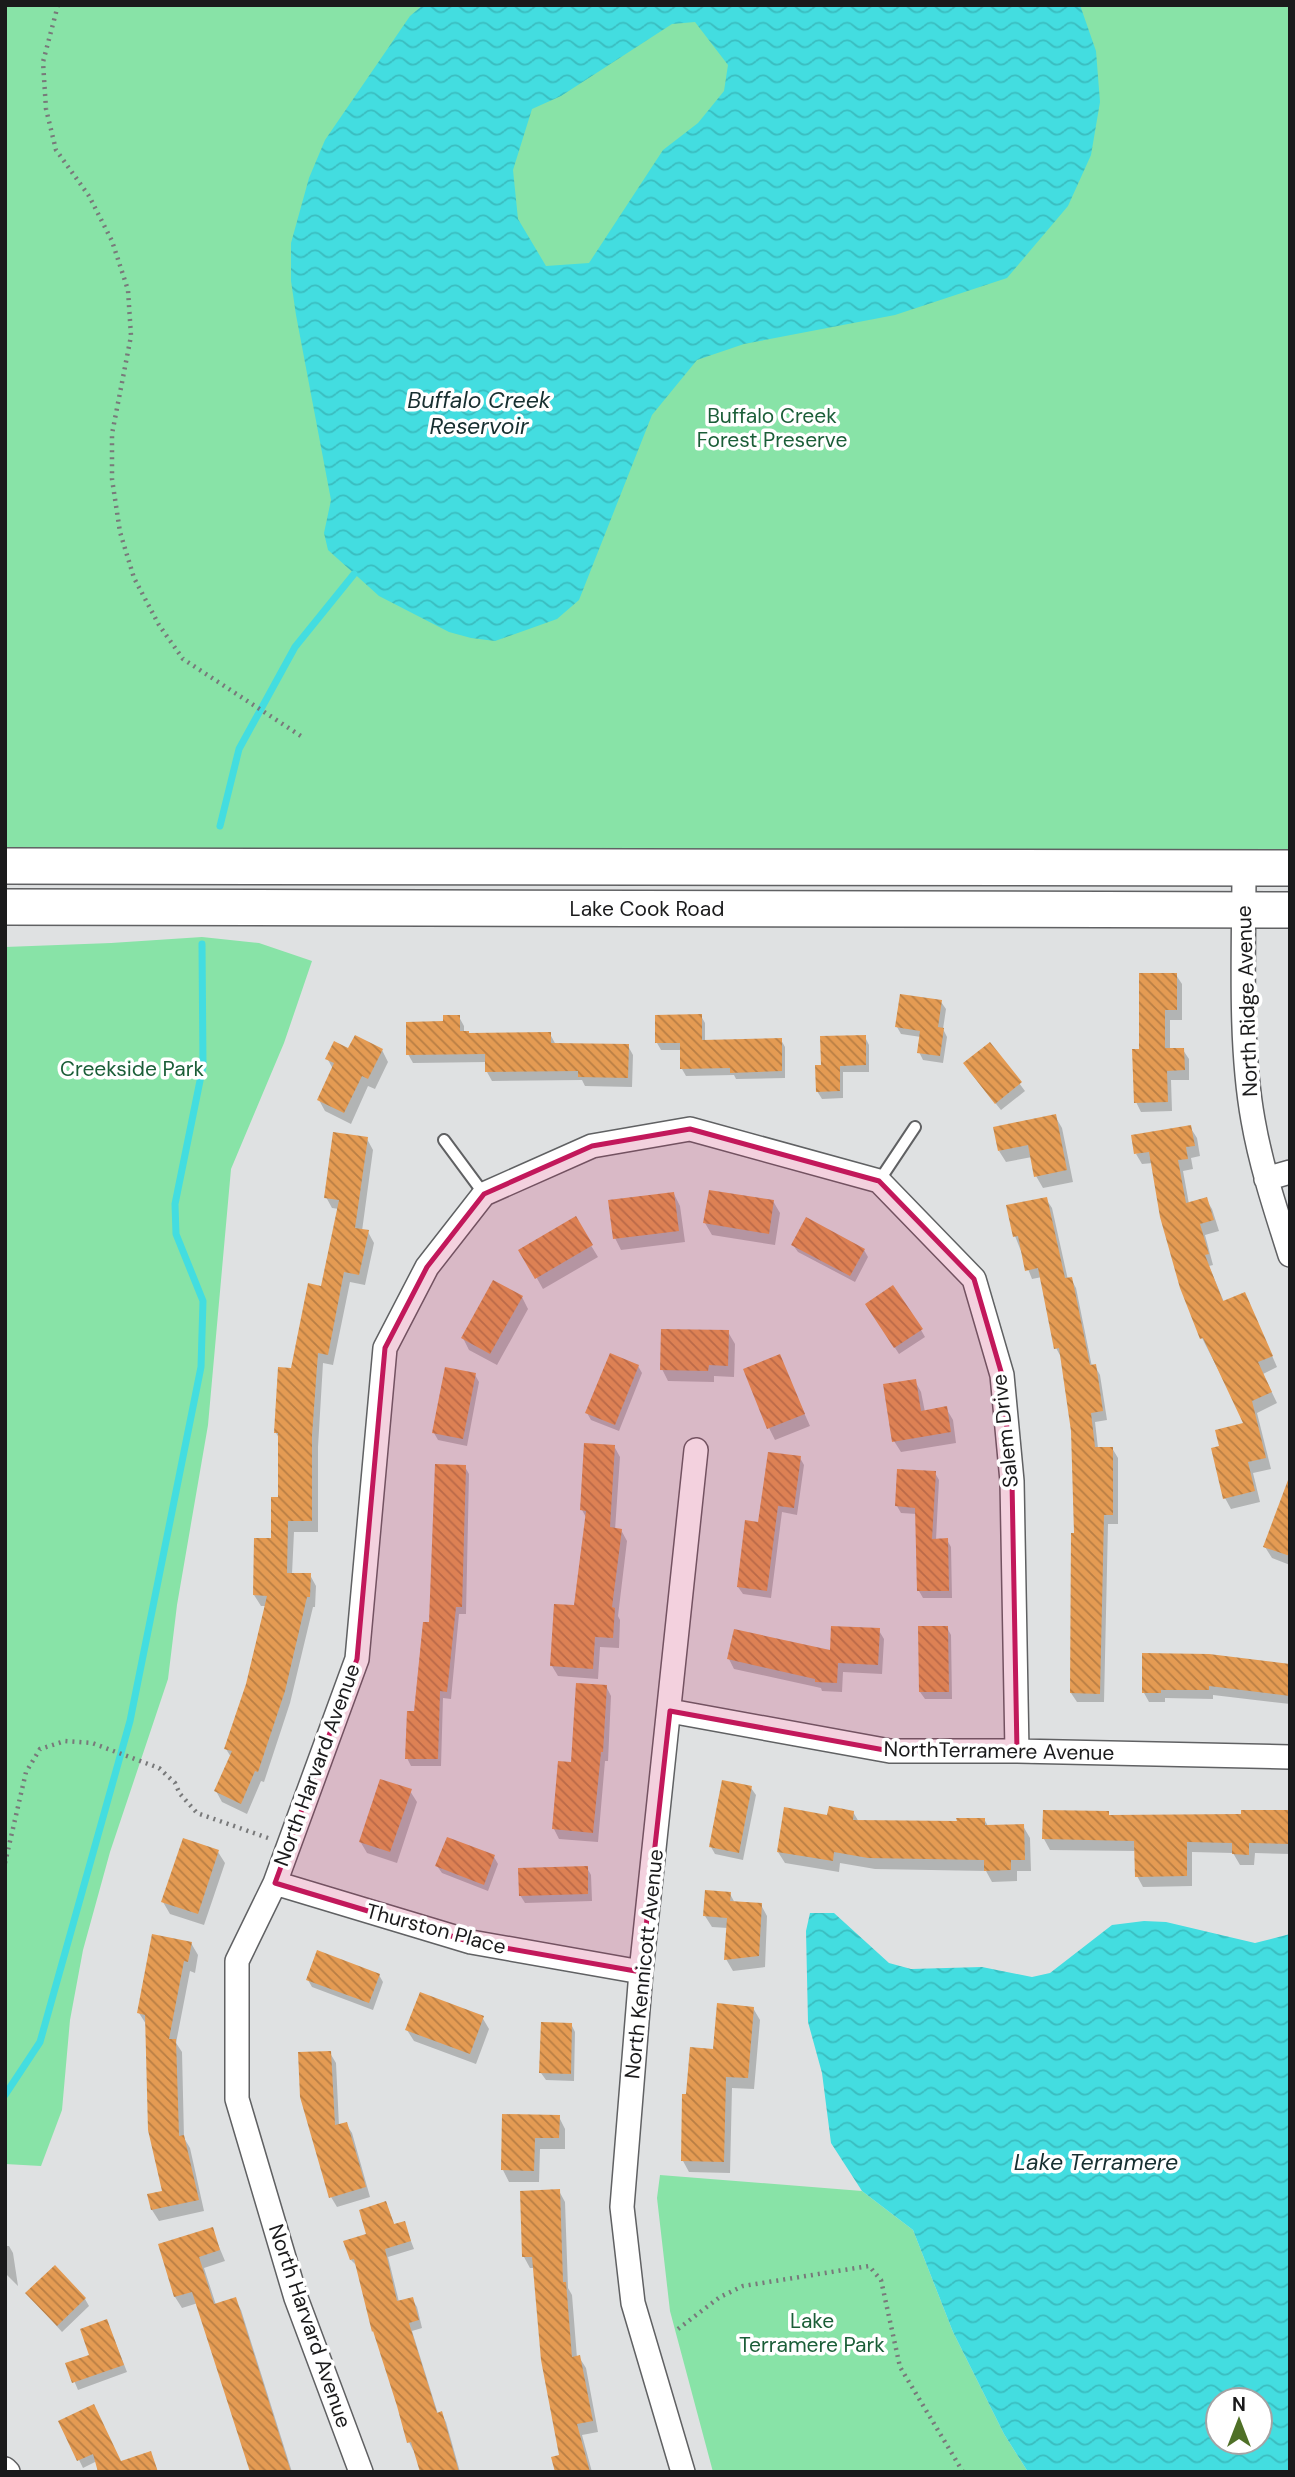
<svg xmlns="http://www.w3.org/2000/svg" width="1295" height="2477" font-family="'DM Sans',sans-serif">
	<defs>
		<pattern id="water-waves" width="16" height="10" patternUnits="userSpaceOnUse" patternTransform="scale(1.75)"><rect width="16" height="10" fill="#43dde0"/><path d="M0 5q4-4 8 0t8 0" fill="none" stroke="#3abdc0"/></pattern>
		<pattern id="building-back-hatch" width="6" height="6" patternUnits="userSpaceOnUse" patternTransform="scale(1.75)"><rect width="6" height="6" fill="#e49b53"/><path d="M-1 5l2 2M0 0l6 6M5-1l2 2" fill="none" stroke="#b87e44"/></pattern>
	</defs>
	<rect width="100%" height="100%" fill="#dfe1e2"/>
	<path fill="#88e3a7" d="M5,5H1290V852L5,850Z
		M202,937L259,943L312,961L284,1043L231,1169L208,1425L177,1605L168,1679L110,1852L83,1950L70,2020L62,2110L41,2166L5,2164V947L111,943Z
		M660,2175L862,2191L913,2230L953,2332L1004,2434L1028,2472H713L670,2311L657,2198Z"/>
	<path fill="url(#water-waves)" fill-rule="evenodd" d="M423,5H1080L1096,51L1100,102L1091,155L1068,206L1007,278L895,315L744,344L697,360L652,415L579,600L557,619L495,641L471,638L449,632L379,596L328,550L324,533L331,500L296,315L291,281V243L309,178L325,140L410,16ZM695,22L728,65L724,91L698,123L663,150L589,263L546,266L518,219L513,170L532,109L561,96L672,24Z
		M810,1913H834L889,1963L911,1969L982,1967L1032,1977L1050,1973L1112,1925L1144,1921L1166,1922L1255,1943L1290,1934V2472H1028L1004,2434L953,2332L913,2230L862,2191L831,2143L822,2073L808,2022L806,1931ZM1218,2400H1260V2442H1218Z"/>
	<path fill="#0003" d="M1176,975L1182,984V1020H1170V1050H1183L1189,1059V1080H1171L1172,1111L1141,1112L1136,1102L1140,1051Z
		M941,1002L946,1009L943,1029L947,1037L943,1063L923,1060L919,1052L921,1037L901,1034L897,1027Z
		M701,1016L705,1023V1042L781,1040L785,1047V1078L736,1079L734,1075L686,1076L682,1069V1050H661L657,1043Z
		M459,1017L464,1026V1032L469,1035L550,1034L556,1045L628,1046L633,1055L632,1087L585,1086L582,1080L492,1081L487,1072V1062L413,1063L408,1054L444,1023Z
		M865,1037L869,1045V1072H843V1098L822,1099L817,1091L822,1067Z
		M990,1044L1025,1091L1001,1110L969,1071Z
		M349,1050H382L388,1062L375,1089L368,1086L351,1124L325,1111L319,1100L333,1069L327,1058Z
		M1055,1116L1062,1128L1073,1182L1043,1188L1036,1176L1032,1157L1006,1162L999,1151Z
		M1190,1127L1197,1138L1200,1156L1191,1158L1193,1169L1183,1171L1189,1204L1206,1199L1212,1209L1219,1231L1205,1235L1213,1265L1209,1266L1224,1302L1245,1294L1277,1367L1263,1374L1277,1403L1257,1413L1271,1469L1253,1473L1260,1502L1231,1509L1225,1498L1221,1448L1246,1424L1202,1338L1153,1163L1142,1164L1136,1154Z
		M367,1139L373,1150L362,1231L368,1232L374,1243L365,1285L350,1282L333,1365L323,1363L318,1447V1532H294L292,1574L310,1575L316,1586L315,1607H313L290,1703L264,1782L261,1781L247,1814L222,1802L216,1791L231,1757L226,1749L248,1684L266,1606H261L254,1595L273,1540L279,1499V1438L276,1433L293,1370L322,1288L339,1209L332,1208L326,1197Z
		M674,1194L680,1206L685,1242L621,1250L615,1238Z
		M1046,1199L1052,1208L1068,1280L1071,1279L1076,1288L1092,1367L1095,1366L1100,1375L1107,1420L1095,1422L1098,1448H1112L1118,1458V1524H1108L1104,1702H1077L1071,1693L1076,1535L1073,1431L1061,1357L1056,1348L1042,1277L1032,1279L1015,1236Z
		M773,1201L780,1213L775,1245L712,1235L705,1223Z
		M575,1219L598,1257L543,1289L521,1250Z
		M793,1245L864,1250L868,1257L855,1282L798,1252Z
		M522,1297L528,1309L497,1365L469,1350L463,1338Z
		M871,1311L921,1330L925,1337L899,1354Z
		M728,1332L735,1344L734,1377L714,1376V1382L668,1381L662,1369Z
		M779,1356L810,1426L775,1440L769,1428Z
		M638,1366L642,1373L619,1431L591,1420L587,1413Z
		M475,1375L479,1382L467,1446L438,1440L434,1433Z
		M915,1381L921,1392L925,1412L946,1408L953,1420L956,1443L901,1452L894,1441Z
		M614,1446L620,1457L615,1530H621L627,1541L618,1616L620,1620L619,1648L600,1647L598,1679L558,1676L552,1666L576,1607L587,1519L582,1510Z
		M800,1458L804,1465L797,1515L782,1512L771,1598L743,1594L738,1587L760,1524Z
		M465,1467L469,1474L466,1614H459L451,1699L443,1698L441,1766H411L407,1758L431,1624Z
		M935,1473L939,1480L936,1540H947L951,1547L952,1598H923L919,1591L917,1514L901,1513L897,1506Z
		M1290,1505V1565L1272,1558L1265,1547Z
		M920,1628H947L951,1635L952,1699H925L920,1692Z
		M878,1629L884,1639L882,1674L843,1672L842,1692L822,1691L821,1688L734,1669L729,1659L832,1652Z
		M1290,1665V1704L1213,1695V1699L1165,1698V1702H1149L1144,1693Z
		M606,1686L611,1696L608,1761H605L598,1842L559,1839L554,1829L573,1764Z
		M751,1788L756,1795L743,1860L715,1854L711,1847Z
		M410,1791L417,1802L397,1863L367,1853L360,1841Z
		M853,1812L859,1822L958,1823L984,1819L988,1826H1023L1030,1838L1031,1871H1017V1881L992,1882L986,1871L875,1869L840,1863L839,1872L785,1863L778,1852L829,1817Z
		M1110,1816L1290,1820V1854L1255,1853L1254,1865H1240L1233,1853L1192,1852V1886L1143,1887L1137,1876L1136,1851L1050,1850L1044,1839Z
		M218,1852L225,1863L204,1925L170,1914L163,1902Z
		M494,1857L498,1864L488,1891L442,1873L437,1866Z
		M587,1868L591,1875L592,1901L525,1903L520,1895Z
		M730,1894L735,1903L761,1905L767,1916L765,1967L733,1971L726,1959L728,1928L712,1927L705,1916Z
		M191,1943L198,1955L195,1973L190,1971L176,2043L182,2052L184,2138L190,2148L204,2211L159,2221L152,2210L164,2192L146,2024L139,2013Z
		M379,1975L383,1982L373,2010L312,1987L308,1980Z
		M753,2008L760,2020L754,2089L732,2088L730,2173L689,2172L683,2161L688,2096L715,2051Z
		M482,2017L489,2029L476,2064L414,2041L407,2030Z
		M571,2024L575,2032L574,2081L546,2080L541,2073Z
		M330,2053L336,2063L339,2126L346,2124L352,2133L370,2197L337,2207L331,2197Z
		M503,2116L559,2117L565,2129V2149H540L539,2182H509L503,2170Z
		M559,2191L565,2202L568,2288L572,2295L577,2358L579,2357L586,2368L598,2432L582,2435L592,2472H556L561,2456L535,2268H530L524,2257Z
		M386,2203L395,2226L404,2223L414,2249L388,2257L399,2302L412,2299L417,2307L422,2328L412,2331L438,2414L441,2413L446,2422L460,2472H422L416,2450H413L409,2442L358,2267L351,2260L368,2235Z
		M212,2230L225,2261L204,2268L216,2305L235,2299L241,2310L292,2472H254L198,2303L182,2308L175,2297L160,2246Z
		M5,2246H9L13,2253L18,2286L5,2273Z
		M27,2293L85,2299L89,2306L62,2332Z
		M107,2321L127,2372L78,2390L67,2364L91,2356Z
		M60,2421L121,2463L150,2453L158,2472L97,2461L83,2468Z"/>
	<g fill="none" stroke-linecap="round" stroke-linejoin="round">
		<path stroke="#43dde0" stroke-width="7" d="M220,826L239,749L295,647L354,574
			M5,2095L40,2042L130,1721L201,1367L203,1301L176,1234L175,1204L203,1066L202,944"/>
	</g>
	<path fill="url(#building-back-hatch)" d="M1139,973H1177V1010H1165V1048H1184L1185,1070L1167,1071L1168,1102L1134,1103L1132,1049H1139Z
		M900,994L942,1000L938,1027L944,1028L940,1056L917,1053L920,1031L895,1027Z
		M702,1014V1040L782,1038V1071L730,1073V1068L680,1069V1043H655V1015Z
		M443,1015H460V1031H469V1033L551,1032V1043L629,1044L628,1078L578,1077V1071L485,1072V1054L406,1055V1022L443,1021Z
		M355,1035L383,1049L368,1079L362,1076L344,1113L317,1100L334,1063L325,1059L334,1041L348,1048Z
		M866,1035V1065L840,1066V1091L816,1092L815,1065H821L820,1036Z
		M990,1042L1022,1082L995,1104L963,1063Z
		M1056,1114L1067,1170L1034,1177L1028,1145L998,1151L993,1127Z
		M1191,1125L1195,1146L1186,1147L1188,1159L1178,1160L1186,1203L1207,1197L1214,1220L1200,1224L1209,1254L1205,1255L1223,1301L1245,1292L1273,1356L1258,1362L1272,1392L1252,1401L1266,1458L1248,1462L1255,1491L1223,1499L1211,1448L1219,1446L1215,1430L1243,1423L1203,1338L1200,1339L1180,1288L1160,1217L1149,1152L1134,1154L1131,1135Z
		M333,1132L368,1137L355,1228L369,1230L359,1275L344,1272L328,1355L318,1353L312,1435V1521H288L287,1573H311L310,1597H307L285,1691L258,1772L255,1771L241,1804L214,1791L232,1751L224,1749L246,1684L267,1596L253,1595L254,1538H271V1497H278V1433H274L278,1367L291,1368L308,1283L321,1286L339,1200L324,1198Z
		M709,1190L774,1200L769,1234L703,1223Z
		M674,1192L679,1231L613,1239L608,1200Z
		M1047,1197L1065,1278L1072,1277L1090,1365L1096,1364L1103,1411L1091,1413L1095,1447H1113V1515H1104L1100,1694L1070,1693L1071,1533H1074L1071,1431L1059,1348L1054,1349L1038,1268L1025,1271L1018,1236L1013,1237L1006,1205Z
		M576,1216L593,1245L535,1279L518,1250Z
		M806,1217L865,1249L850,1276L791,1245Z
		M493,1280L523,1296L490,1354L461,1338Z
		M893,1285L923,1329L894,1348L865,1304Z
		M661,1329L729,1330L728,1366L709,1365L708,1371L660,1370Z
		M610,1353L639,1365L615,1425L585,1413Z
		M780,1354L805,1414L767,1429L743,1369Z
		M445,1367L476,1373L463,1439L432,1433Z
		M916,1379L921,1411L947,1406L951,1432L892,1442L883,1384Z
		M584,1443L615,1445L610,1527L622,1529L612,1607L615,1608L613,1638L595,1637L593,1669L550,1666L554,1604L574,1605L586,1511L580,1510Z
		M768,1452L801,1456L794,1508L778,1506L767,1591L737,1587L745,1520L758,1522Z
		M435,1464L466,1465L462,1607H456L447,1692L440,1691L438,1759H405L407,1711H414L423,1622H429Z
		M897,1469L936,1471L932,1539L948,1538L949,1591H917L915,1508L895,1506Z
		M1288,1480L1290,1481V1556L1263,1547Z
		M831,1626L880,1628L878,1665L838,1663L837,1683L815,1682V1679L727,1659L734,1629L830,1650Z
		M918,1626H948L949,1692H919Z
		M1142,1653L1209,1654L1290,1664V1696L1209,1686V1690H1161V1693H1142Z
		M576,1683L607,1685L603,1752H601L593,1833L552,1829L558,1761L571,1762Z
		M380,1779L412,1789L390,1852L359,1842Z
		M722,1780L752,1786L739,1853L709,1847Z
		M829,1806L854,1811L853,1820L957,1821L956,1818H985V1825L1024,1824L1025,1860H1011V1870L984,1871V1860L868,1858L834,1852L833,1861L777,1852L784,1807L827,1815Z
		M1043,1810L1109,1811V1815L1241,1814V1810H1290V1844L1249,1843V1855L1232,1854V1843L1187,1842V1876L1135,1877L1134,1841L1042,1839Z
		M447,1837L495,1855L484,1885L435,1866Z
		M183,1838L219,1850L198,1914L161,1902Z
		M588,1866V1894L519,1896L518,1868Z
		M705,1890L731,1892L730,1901L762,1903L759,1956L724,1960L727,1918L703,1916Z
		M152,1934L192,1942L188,1962L184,1961L169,2039H176L179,2136L184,2135L199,2200L151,2210L147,2194L162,2191L148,2130L145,2015L137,2013Z
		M317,1950L380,1974L369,2003L306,1980Z
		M420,1992L484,2016L470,2054L405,2030Z
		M717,2003L754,2007L748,2078L726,2077L724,2162L681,2161L682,2094H686L690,2047L713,2049Z
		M541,2022L572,2023L571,2074L539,2073Z
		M331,2051L335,2125L347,2122L366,2187L329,2198L300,2097L298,2052Z
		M502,2114L560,2115L559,2138H535L534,2171L501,2170Z
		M560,2189L563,2282H566L572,2357L580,2355L593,2421L577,2424L590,2472H555L551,2457L559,2455L541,2360L532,2257H522L520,2191Z
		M386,2201L394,2224L405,2221L411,2241L385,2249L397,2301L413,2297L419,2320L409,2323L437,2413L442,2411L459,2472H420L411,2442L407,2443L397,2406L373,2331L372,2332L354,2259L350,2260L343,2241L366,2234L359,2210Z
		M213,2227L220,2250L199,2257L214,2304L236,2297L291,2472H250L192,2292L174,2297L158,2244Z
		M55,2265L86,2298L57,2326L25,2293Z
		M107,2319L124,2365L72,2383L65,2363L89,2355L80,2329Z
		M94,2404L121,2461L151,2451L158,2472H98L93,2454L77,2461L58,2421Z"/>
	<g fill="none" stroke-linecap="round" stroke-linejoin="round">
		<g stroke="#606163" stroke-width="14">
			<path id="service" d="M444,1140L484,1194
				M879,1181L915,1127"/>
		</g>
		<g stroke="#606163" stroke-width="26">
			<path id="minor" d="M1244,868C1244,949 1239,1042 1253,1120C1261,1166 1276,1211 1290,1255
				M1266,1179L1290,1172
				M670,1711L890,1751H1017L1290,1757
				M275,1883L471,1942L641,1972
				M5,2469L8,2472
				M361,2472L296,2298L237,2099V1961L275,1883L357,1659L385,1348L427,1267L484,1194L592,1146L690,1129L879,1181L974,1279L1002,1375L1012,1481L1017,1751
				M683,2472L633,2303L622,2207L641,1972L696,1450"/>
		</g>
		<g stroke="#606163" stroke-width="38">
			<path id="primary" d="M5,866L1290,868
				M5,907L1290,910"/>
		</g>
		<path stroke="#78797a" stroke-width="4.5" stroke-dasharray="2 5" stroke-linecap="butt" d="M58,5L43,62L46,109L56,150L89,196L112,241L128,290L131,336L112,434V479L120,532L134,578L159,625L183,659L304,738
			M5,1863L26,1772L40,1749L65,1741L92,1743L159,1768L175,1783L180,1794L197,1813L268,1838
			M678,2329L720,2297L743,2286L869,2266L881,2280L900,2367L963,2472"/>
		<use href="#service" stroke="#fff" stroke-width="10"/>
		<use href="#minor" stroke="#fff" stroke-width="23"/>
		<use href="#primary" stroke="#fff" stroke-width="35"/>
	</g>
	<path fill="#c2185b" fill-opacity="0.2" stroke="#c2185b" stroke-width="5" stroke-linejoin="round" d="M690,1129L879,1181L974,1279L1002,1375L1012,1481L1017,1751H890L670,1711L641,1972L471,1942L275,1883L357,1659L385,1348L427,1267L484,1194L592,1146Z"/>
	<g text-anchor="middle" stroke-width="7" stroke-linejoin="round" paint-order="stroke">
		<g font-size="21" fill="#1b5e38" stroke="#fff">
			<text x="772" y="423">Buffalo Creek<tspan x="772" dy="24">Forest Preserve</tspan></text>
			<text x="132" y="1076">Creekside Park</text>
			<text x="812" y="2328">Lake<tspan x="812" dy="24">Terramere Park</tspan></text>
		</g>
		<g font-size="21" fill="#1a1a1b" stroke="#fff">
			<text x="647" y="916">Lake Cook Road</text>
			<text transform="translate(1247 1001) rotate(-92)" y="7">North Ridge Avenue</text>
			<text transform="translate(1005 1431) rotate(-96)" y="7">Salem Drive</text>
			<text transform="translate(999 1751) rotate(1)" y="7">NorthTerramere Avenue</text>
			<text transform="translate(317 1765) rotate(-70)" y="7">North Harvard Avenue</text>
			<text transform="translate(436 1929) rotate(15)" y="7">Thurston Place</text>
			<text transform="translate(644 1964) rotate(-84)" y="7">North Kennicott Avenue</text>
			<text transform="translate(310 2326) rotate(71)" y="7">North Harvard Avenue</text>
		</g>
		<g font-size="23" font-style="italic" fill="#172f30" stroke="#fff">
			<text x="479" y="408">Buffalo Creek<tspan x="479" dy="26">Reservoir</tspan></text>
			<text x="1096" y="2170">Lake Terramere</text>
		</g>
	</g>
	<rect width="1295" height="2477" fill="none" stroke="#1a1a1b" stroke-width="14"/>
	<g transform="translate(1239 2421)"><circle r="33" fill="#ffffff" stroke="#a3a3a4" stroke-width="2"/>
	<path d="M0-5L12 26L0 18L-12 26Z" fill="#4f7027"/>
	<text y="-10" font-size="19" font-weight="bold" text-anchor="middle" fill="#1a1a1b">N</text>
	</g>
</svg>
